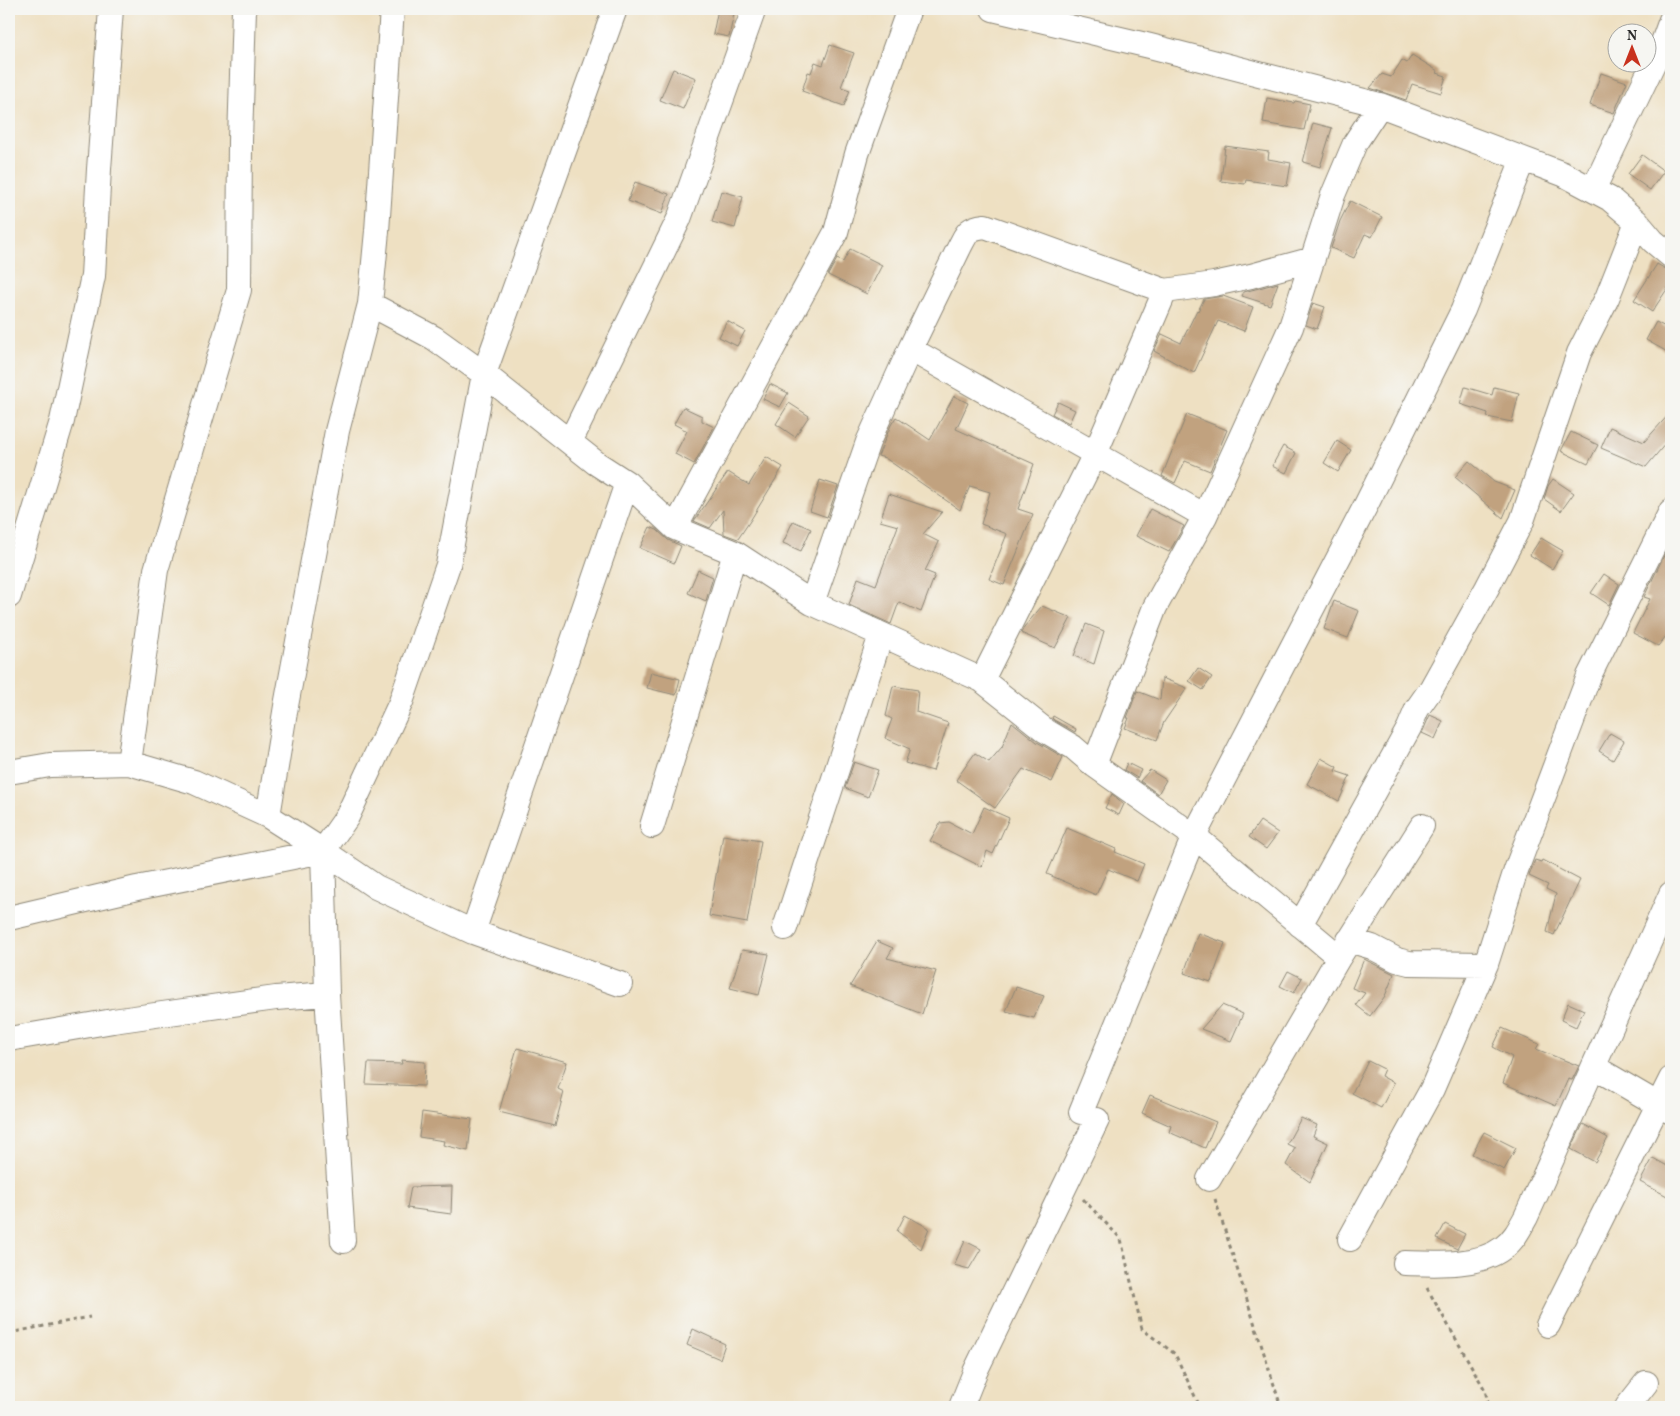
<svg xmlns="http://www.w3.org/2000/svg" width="1680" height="1416" font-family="Vollkorn,serif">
	<rect width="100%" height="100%" fill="#f6f6f2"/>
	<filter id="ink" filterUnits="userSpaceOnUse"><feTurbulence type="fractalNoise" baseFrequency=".02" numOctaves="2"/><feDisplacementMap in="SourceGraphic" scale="10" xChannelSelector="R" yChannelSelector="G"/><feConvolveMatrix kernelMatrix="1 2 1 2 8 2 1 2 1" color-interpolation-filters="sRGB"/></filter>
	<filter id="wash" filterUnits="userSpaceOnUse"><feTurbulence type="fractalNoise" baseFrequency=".0096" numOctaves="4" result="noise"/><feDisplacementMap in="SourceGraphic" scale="20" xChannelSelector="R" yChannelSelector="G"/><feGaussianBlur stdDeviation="1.12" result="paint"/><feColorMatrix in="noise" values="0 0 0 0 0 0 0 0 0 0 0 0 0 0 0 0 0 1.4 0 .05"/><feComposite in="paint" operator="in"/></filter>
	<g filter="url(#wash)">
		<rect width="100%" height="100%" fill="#eee0c2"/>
		<g id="blocks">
			<path fill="#c1a27f" d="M718,9H735L729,37L713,34Z
				M830,45L854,53L841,87L850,90L844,106L802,91L808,72L811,73L815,62L823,65Z
				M1412,55L1438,71L1437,73L1446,76L1441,93L1412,84L1406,100L1370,88L1382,74L1391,77L1402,60L1407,63Z
				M673,69L696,78L683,109L660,100Z
				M1601,73L1627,82L1614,113L1590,105Z
				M1267,98L1294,103L1295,101L1310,104L1304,130L1263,123Z
				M1313,123L1332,128L1320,167L1303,162Z
				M1225,146L1269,152L1268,159L1291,163L1287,186L1246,180L1245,184L1221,181Z
				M1642,155L1664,171L1650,190L1628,174Z
				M635,182L669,194L662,214L628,201Z
				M721,191L743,197L735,228L712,222Z
				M1350,201L1382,217L1372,237L1365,234L1354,258L1331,248L1340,221Z
				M850,249L882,265L867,294L828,275L837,259L843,262Z
				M1657,264L1671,272V283L1652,312L1634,300Z
				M1278,283L1270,305L1242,296L1244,292Z
				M1223,296L1253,307L1244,331L1218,321L1194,373L1154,351L1162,334L1181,343L1197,310L1198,311L1204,299Z
				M1313,303L1325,307L1317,329L1306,325Z
				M727,321L745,331L737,346L719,337Z
				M1656,322L1671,330V354L1646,340Z
				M770,384L788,393L780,407L763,399Z
				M1465,387L1492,395L1494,387L1519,393L1512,422L1487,417L1488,413L1460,404Z
				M954,396L968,403L956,429L1034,464L1018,509L1033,514L1004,585L989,579L1007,534L981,524L990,492L970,486L960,510L885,458L878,456L891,425L896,417L930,440Z
				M1058,402L1075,410L1069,423L1052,414Z
				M789,403L809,416L795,437L776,424Z
				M683,407L702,416V421L714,427L694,464L675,454L687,431L674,424Z
				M1671,412V437L1646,467L1601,448L1610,427L1644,442Z
				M1187,414L1227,430L1210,471L1185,461L1175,483L1162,476Z
				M1571,432L1598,445L1588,464L1561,451Z
				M1337,441L1351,450L1338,472L1324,463Z
				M1283,446L1296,453L1286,473L1272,466Z
				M766,457L783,467L750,521L738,539L724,534L723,510L710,528L694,521L728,472L749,485Z
				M1469,461L1494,482L1515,490L1503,518L1455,477Z
				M1553,479L1574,493L1561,511L1544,499L1548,486Z
				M820,480L838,486L827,517L810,511Z
				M889,494L942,512L923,534L939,542L925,571L935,575L921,612L899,602L891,624L849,605L858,578L876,585L898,526L880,521Z
				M1150,509L1184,526L1169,552L1136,536Z
				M793,521L811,529L801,551L783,543Z
				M650,527L657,530L668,540L681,546L674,563L640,548Z
				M1541,538L1563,551L1552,569L1530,555Z
				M1671,541V630L1658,646L1633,633L1650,599L1644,597Z
				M698,570L713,577L706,601L688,593Z
				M1604,574L1619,584L1609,605L1591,593Z
				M1334,601L1359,611L1348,638L1324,629Z
				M1042,606L1071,618L1055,648L1021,633L1024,627Z
				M1086,624L1104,631L1094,664L1074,656Z
				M1198,668L1212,677L1203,690L1189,681Z
				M651,672L680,679L676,695L647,688Z
				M1162,678L1187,688L1164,722L1157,740L1125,728L1129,718H1127L1137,691L1160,700Z
				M893,686L918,690L916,712L948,723L933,771L905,763L910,749L885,738L892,719L886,716Z
				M1430,715L1443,721L1435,739L1422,733Z
				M1053,716L1076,729L1075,732L1054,720L1052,718Z
				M1012,722L1037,742L1063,757L1052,782L1023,769L995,808L956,780L975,753L989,762L1002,747Z
				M1610,733L1624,741L1613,760L1599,751Z
				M1321,758L1337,767L1335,771L1350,776L1339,801L1307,784Z
				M854,762L878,770L868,797L845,788Z
				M1127,763L1141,770L1137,778L1124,770Z
				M1150,770L1166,780L1158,794L1140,781Z
				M1112,794L1124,804L1119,815L1105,808Z
				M984,807L1009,818L993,854L987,851L982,867L930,841L940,823L949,822L972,834Z
				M1260,821L1278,833L1266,849L1249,837Z
				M1067,828L1116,849L1115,852L1144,864L1137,881L1108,869L1096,895L1047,874Z
				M723,835L761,841L747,923L709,916Z
				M1535,860L1541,862L1542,860L1580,880L1554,935L1547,932L1556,894L1546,889L1548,885L1529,876Z
				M1198,933L1225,943L1211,982L1184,973Z
				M877,941L893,948L887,958L936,971L922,1014L850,986Z
				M742,950L769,954L759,995L730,988Z
				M1364,959L1394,974L1385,996L1370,1016L1356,1005L1365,993L1352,988Z
				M1288,971L1302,978L1294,993L1280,986Z
				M1016,987L1044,996L1034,1018L1006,1011Z
				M1568,1003L1584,1010L1576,1027L1561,1020Z
				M1222,1005L1243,1014L1231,1041L1201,1029Z
				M1502,1028L1539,1044L1536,1049L1579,1066L1572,1080L1568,1079L1556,1106L1503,1083L1512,1057L1493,1047Z
				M517,1048L567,1062L558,1089L564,1092L555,1126L499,1112Z
				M401,1060L425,1062L424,1086L366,1084L368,1063L402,1064Z
				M1368,1061L1384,1069L1381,1076L1394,1083L1381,1108L1352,1093Z
				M1150,1095L1216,1122L1205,1148L1169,1132L1171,1126L1142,1113Z
				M422,1112L472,1119L468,1151L443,1145L444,1141L419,1137Z
				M1301,1118L1317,1125L1313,1136L1328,1143L1310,1182L1286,1165L1295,1148L1287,1144Z
				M1583,1124L1608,1138L1595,1162L1571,1149Z
				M1484,1132L1516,1148L1504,1170L1472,1154Z
				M1653,1158L1671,1168V1198L1640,1182Z
				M452,1186L451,1214L407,1208L411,1187Z
				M905,1215L929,1228L921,1249L897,1231Z
				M1445,1224L1465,1234L1457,1249L1437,1239Z
				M965,1241L981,1249L969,1269L954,1265Z
				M693,1329L725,1344L720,1359L687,1345Z"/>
		</g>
	</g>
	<g filter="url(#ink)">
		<use href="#blocks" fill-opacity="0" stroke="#8c8676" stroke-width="1"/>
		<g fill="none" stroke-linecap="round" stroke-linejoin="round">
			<g stroke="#8c8676" stroke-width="26">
				<path id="minor" d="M993,9L1150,46L1380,105L1563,174L1610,199L1637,222L1653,241L1671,256
					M1593,190L1662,45L1671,20
					M370,304L434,338L484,374L596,463L627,483L675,528L735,553L812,603L982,680L1046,731L1073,747L1094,765L1194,836L1339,957
					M910,349L1205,516
					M570,442L679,219L754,9
					M675,528L836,232L857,154L909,9
					M9,596L62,421L93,276L99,169L111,9
					M812,603L868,442L910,349L959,248C967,233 967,228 985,226L1165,291L1214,284L1251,276L1313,259
					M982,680L1095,454L1165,291
					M129,763L156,570L239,290L240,141L244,9
					M1094,765L1155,607L1205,516L1291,327L1333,195L1355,143L1380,105
					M9,772L50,765L129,763L194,782L268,816L323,851L376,887L473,932L620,984
					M268,816L286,706L337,431L370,304L377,231L392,9
					M652,826L735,553
					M9,918L137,888L323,851
					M1300,925L1409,728L1417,709L1431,689L1487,588L1522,521L1579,353L1607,298L1637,222
					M785,928L881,635
					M473,932L627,483
					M1349,940L1372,947L1397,960L1409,963L1486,964
					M9,1039L113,1021L276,998L327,994
					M1594,1067L1671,1112
					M1081,1112L1194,836L1367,503L1463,310L1523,159
					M1209,1179L1339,957L1422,826
					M1350,1239L1432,1089L1486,964L1516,870L1589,676L1671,511
					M343,1241L327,994L323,851L347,817L401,702L448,565L484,374L615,9
					M1405,1263C1435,1264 1478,1267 1503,1248C1514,1240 1520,1228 1526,1217L1671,894
					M1548,1325L1671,1079
					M961,1407L975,1372L1097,1120
					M1627,1407L1646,1383"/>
			</g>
			<path stroke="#8c8676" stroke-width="3" stroke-dasharray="4 4" stroke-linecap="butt" d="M1083,1199L1121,1239L1142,1329L1175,1354L1200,1407
				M1215,1199L1281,1407
				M1427,1288L1485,1390L1489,1407
				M9,1333L90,1317"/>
			<use href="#minor" stroke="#fff" stroke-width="24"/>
		</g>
	</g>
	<rect width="1680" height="1416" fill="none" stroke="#f6f6f2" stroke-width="30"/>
	<g transform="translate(1632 48)"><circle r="24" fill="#f6f6f2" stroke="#a5a5a2"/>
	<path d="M0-4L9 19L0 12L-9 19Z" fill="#c8321e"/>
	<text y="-8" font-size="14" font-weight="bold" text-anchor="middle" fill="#2b2b2b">N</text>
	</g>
</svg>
